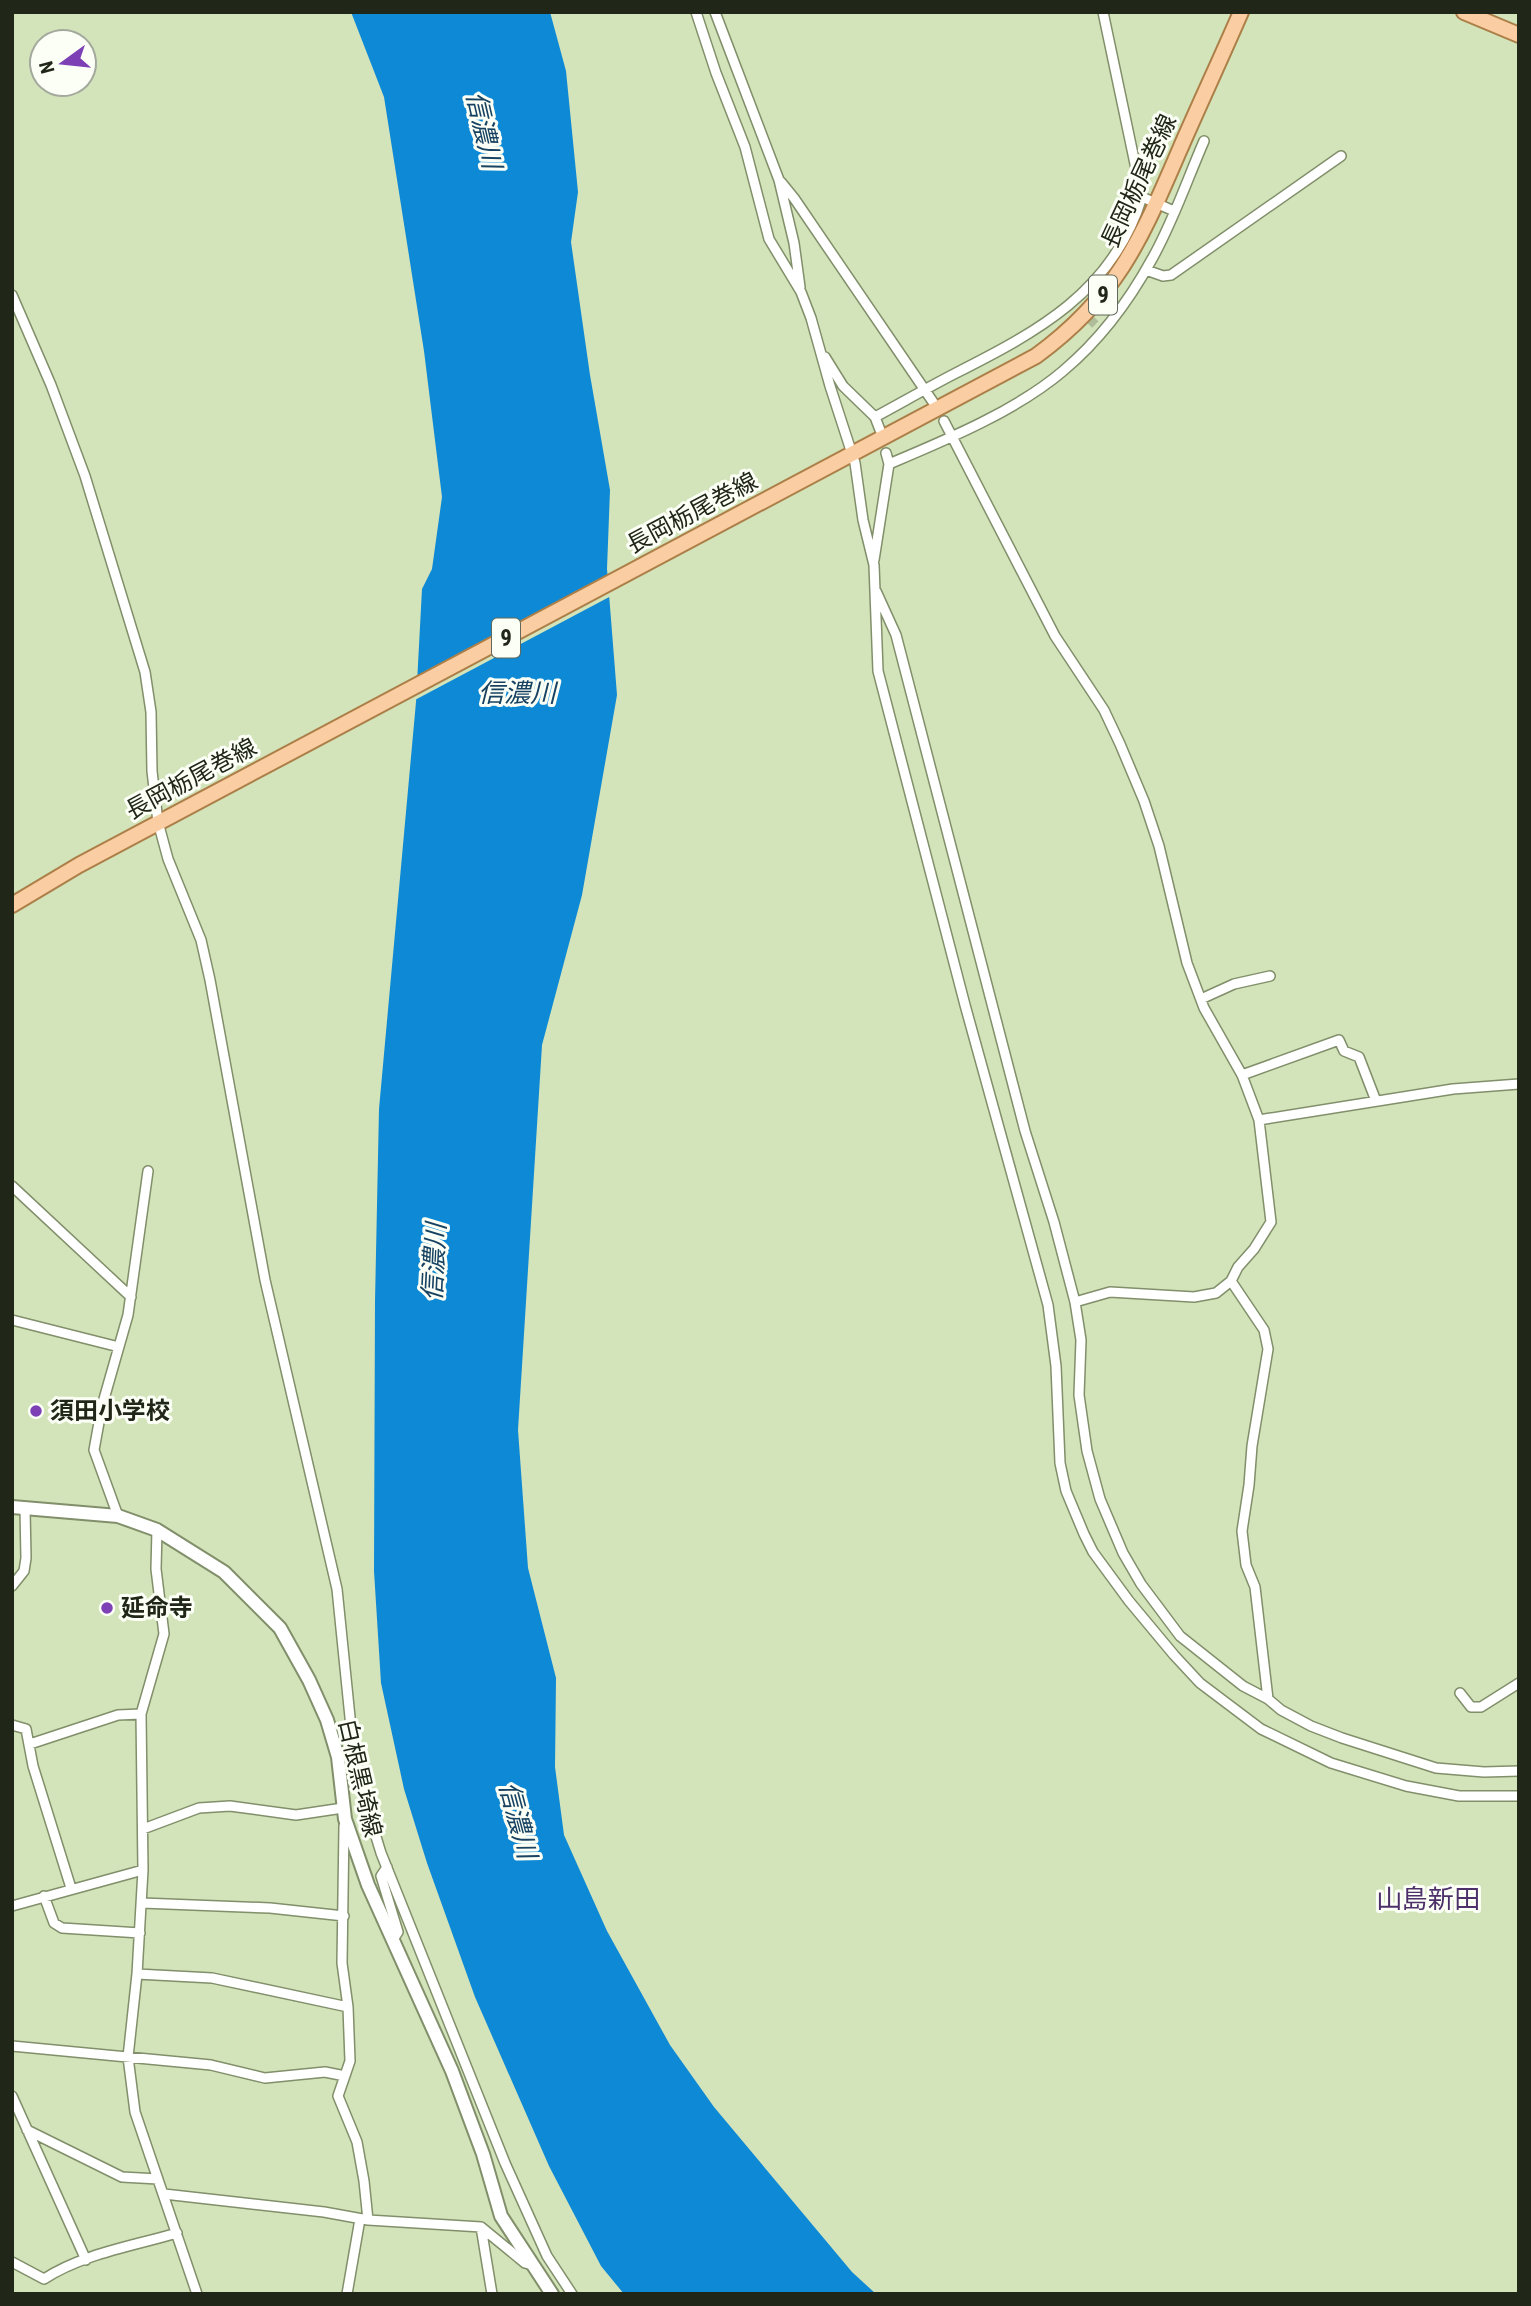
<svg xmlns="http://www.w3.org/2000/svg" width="1531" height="2306" font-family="'Roboto Condensed','Noto Sans JP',sans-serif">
	<rect width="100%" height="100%" fill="#d3e3ba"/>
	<path fill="#0d89d5" d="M351,12H550L566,71L578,192L571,242L590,375L610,490L607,569L617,695L582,895L542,1045L518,1430L528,1568L556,1678L555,1767L564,1835L607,1931L670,2045L714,2107L852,2272L876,2294H624L601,2266L549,2166L475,1997L427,1863L404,1789L381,1683L374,1571L375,1302L379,1109L416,702L422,589L432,569L442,497L424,351L384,97Z"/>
	<path fill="#d3e3ba" d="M611,575L613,595L413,701L414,680Z"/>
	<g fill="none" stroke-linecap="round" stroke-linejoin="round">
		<path stroke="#afbd9a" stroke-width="9" stroke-dasharray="9 4.5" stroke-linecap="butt" d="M1079,309L1096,325"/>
		<g stroke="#818f6a" stroke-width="12">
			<path id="minor" d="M696,12L716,73L745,147L769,239L801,292L811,318L830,386L855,463L863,520L874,565L878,671L965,1005L1048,1305L1056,1366L1060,1463L1066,1491L1084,1534L1093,1552L1129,1601L1174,1655L1200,1683L1261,1729L1331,1763L1406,1786L1459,1796H1519
				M715,12L779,180L794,243L800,287
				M781,182L794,198L933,402
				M1142,197L1174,211
				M1146,270L1163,276L1171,275L1341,156
				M12,295L51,385L85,476L145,672L151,712L152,771L158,822L168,859L201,940L210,980L265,1280L337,1589L352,1737L360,1785L381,1853L505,2163L547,2256L572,2294
				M825,357L843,386L875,417L880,430
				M875,417C901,403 927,388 954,374C1037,332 1113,292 1142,197L1103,12
				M944,421L1055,636L1104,710L1120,744L1144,801L1159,846L1187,963L1204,1008L1242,1075L1259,1120L1271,1222L1254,1249L1238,1267L1231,1281L1216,1293L1194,1297L1110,1292L1075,1302
				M889,464C946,440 1016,411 1063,371C1100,340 1129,301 1152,259C1173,222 1187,180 1204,141
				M874,560L889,464L886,453
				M876,591L896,635L1025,1131L1054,1222L1075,1302L1081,1340L1079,1395L1087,1451L1100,1499L1123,1553L1141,1584L1180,1636L1243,1686L1268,1699L1281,1710L1311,1726L1342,1738L1436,1768L1484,1772L1519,1771
				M1201,999L1234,984L1270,976
				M1242,1075L1339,1040L1344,1051L1359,1057L1376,1101
				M1259,1120L1453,1089L1519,1084
				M12,1186L131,1297
				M1231,1281L1264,1330L1268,1349L1252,1446L1249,1485L1242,1531L1246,1565L1255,1587L1268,1699
				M12,1320L119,1347
				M118,1516L94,1450L102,1406L128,1315L148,1171
				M157,1530L156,1569L164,1634L141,1714L143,1870L137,1974L128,2057L135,2112L197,2294
				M12,1586L24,1571L26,1558L25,1509
				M1460,1693L1471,1707H1481L1519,1683
				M12,1725L26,1729L33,1766L71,1888
				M30,1744L118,1715L141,1714
				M344,1826L342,1963L348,2007L350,2061L338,2096L357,2142L364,2181L368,2220
				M143,1829L199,1808L230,1806L296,1815L343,1808
				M387,1867L381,1876L398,1932L392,1941
				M44,1896L54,1923L62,1928L140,1933
				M142,1903L270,1908L344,1916
				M12,1906L143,1870
				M137,1974L212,1978L348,2007
				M12,2046L211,2065L265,2078L325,2072L345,2076
				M12,2096L86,2260
				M27,2130L122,2177L158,2179
				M164,2194L324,2212L368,2220L481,2227L525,2263L532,2265
				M481,2227L492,2294
				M12,2262L44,2279C82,2254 133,2246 177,2233
				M347,2294L360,2219"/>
		</g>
		<g stroke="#818f6a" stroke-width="16">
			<path id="secondary" d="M12,1507L118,1516L157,1530L224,1572L280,1628L309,1680L327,1720L338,1757L345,1819L368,1885L452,2071L483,2154L501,2216L552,2294"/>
		</g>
		<g stroke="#ac7f49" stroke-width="18">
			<path id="primary" d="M1464,12L1519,35
				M12,905L79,865L1036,356C1118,296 1141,239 1180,149C1200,103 1221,58 1241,12"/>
		</g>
		<use href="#minor" stroke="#fff" stroke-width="9"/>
		<use href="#secondary" stroke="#fff" stroke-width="12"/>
		<use href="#primary" stroke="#facea2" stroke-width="14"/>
	</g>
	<g fill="#7d40b5" stroke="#fbfff6" stroke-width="2.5">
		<circle cx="36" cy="1411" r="7"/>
		<circle cx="107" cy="1608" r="7"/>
	</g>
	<g text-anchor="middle" stroke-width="6" stroke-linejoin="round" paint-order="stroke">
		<g fill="#fbfff6" stroke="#62685b" stroke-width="2">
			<rect x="1089" y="275.5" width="28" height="39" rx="5"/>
			<rect x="492" y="618.5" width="28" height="39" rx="5"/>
		</g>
		<g font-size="23" font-weight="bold" fill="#212718">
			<text x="1103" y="303">9</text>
			<text x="506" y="646">9</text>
		</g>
		<g font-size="24" fill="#212718" stroke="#fbfff6">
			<text transform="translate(1139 181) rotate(-65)" y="8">長岡栃尾巻線</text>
			<text transform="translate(692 513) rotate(-28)" y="8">長岡栃尾巻線</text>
			<text transform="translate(191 779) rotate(-28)" y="8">長岡栃尾巻線</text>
			<text transform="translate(360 1778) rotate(77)" y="8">白根黒埼線</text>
		</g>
		<g font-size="24" font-weight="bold" fill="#212718" stroke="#fbfff6" text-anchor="start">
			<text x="50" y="1419">須田小学校</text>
			<text x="121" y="1616">延命寺</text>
		</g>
		<g font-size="26" font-style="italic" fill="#184261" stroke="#fbfff6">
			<text transform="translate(484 130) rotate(77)" y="9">信濃川</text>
			<text x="517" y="702">信濃川</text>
			<text transform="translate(434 1262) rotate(-87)" y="9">信濃川</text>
			<text transform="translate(518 1820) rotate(75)" y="9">信濃川</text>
		</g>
		<g font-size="26" fill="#4d306a" stroke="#fbfff6">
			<text x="1428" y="1908">山島新田</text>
		</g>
	</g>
	<rect width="1531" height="2306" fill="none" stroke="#212718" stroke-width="28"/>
	<g transform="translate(63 63) rotate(255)"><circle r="33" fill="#fbfff6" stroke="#a4a99d" stroke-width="2"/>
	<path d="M0-5L12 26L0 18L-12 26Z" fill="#7d40b5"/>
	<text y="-10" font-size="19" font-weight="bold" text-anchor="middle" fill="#212718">N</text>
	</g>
</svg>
